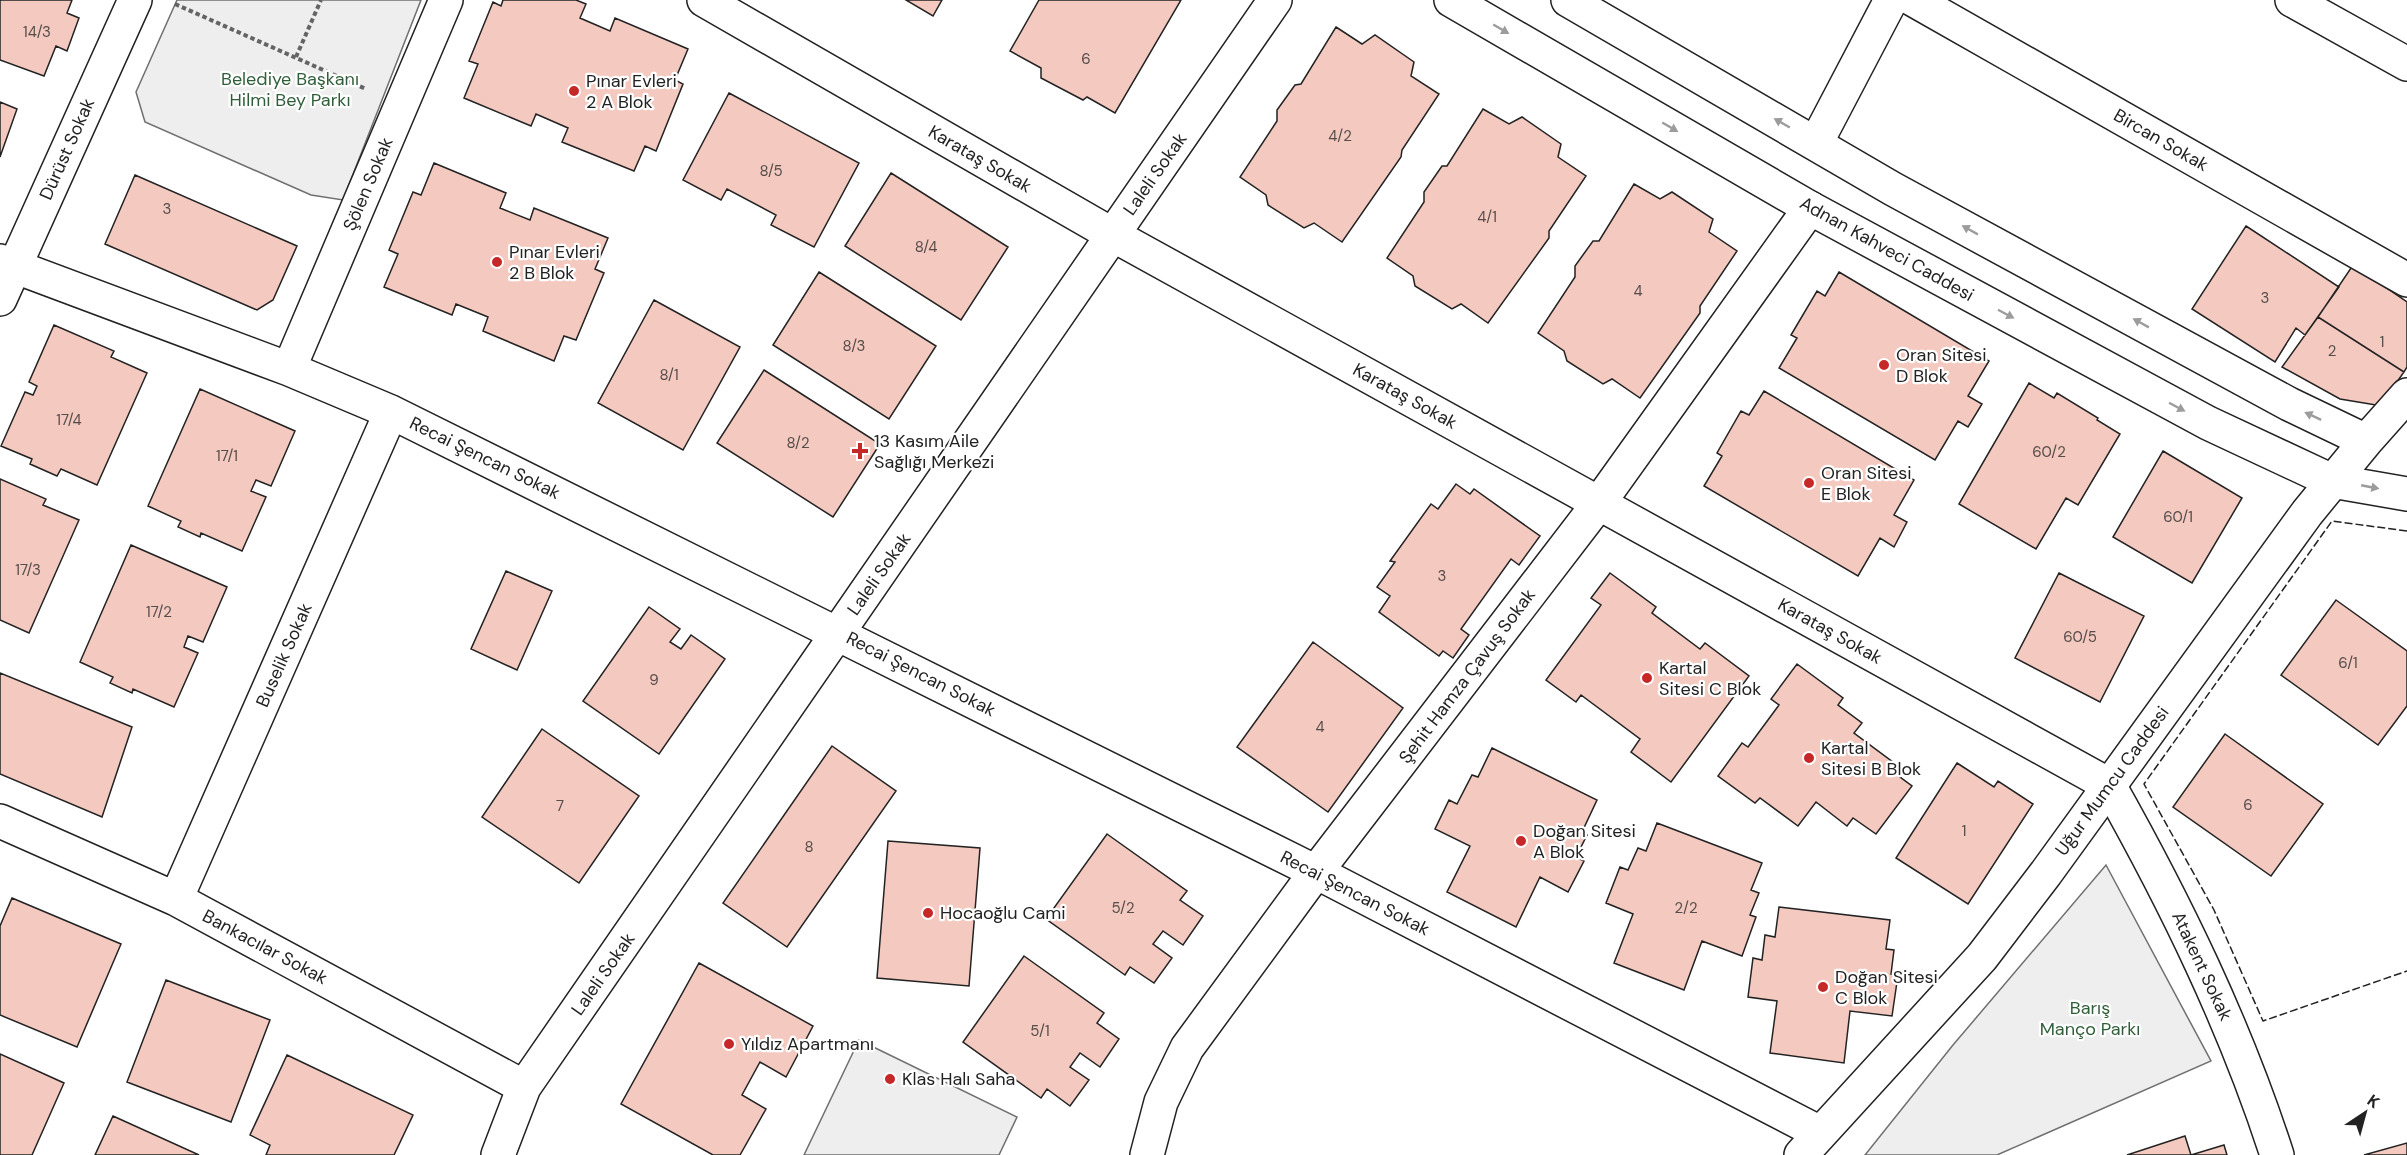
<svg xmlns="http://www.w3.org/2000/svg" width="2407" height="1155" font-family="'DM Sans',sans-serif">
	<rect width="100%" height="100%" fill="#fff"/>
	<path fill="#eee" stroke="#6f6f6f" stroke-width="1.5" d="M177,0H421L343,200L311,195L145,122L136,92Z
		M2106,865L2211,1061L1997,1155H1865L1953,1045Z
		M859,1040L1017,1117L999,1155H804Z"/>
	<path fill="#f3c9c0" stroke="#222" stroke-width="1.5" d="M0,0H72L67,13L79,18L67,51L56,46L44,76L0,60Z
		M503,0H576L586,4L580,18L610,31L615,18L688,49L675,80L683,84L656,151L645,146L634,171L562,142L568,128L536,114L531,126L464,98L478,64L469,61L493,2L501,6Z
		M906,0H942L933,16Z
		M1039,0H1181L1115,113L1087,97L1083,100L1041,78V68L1010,51Z
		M1336,27L1362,44L1375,35L1414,62L1411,76L1439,94L1402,150L1401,157L1342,242L1314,223L1304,228L1268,205L1266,195L1240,177L1277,121V110L1295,85L1301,84Z
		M729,93L859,163L814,247L771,225L776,215L727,189L721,200L683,180Z
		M0,102L17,109L0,157Z
		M1483,109L1509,124L1522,117L1561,144L1558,157L1586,176L1549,231V238L1488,323L1461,304L1452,309L1415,286L1413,276L1387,258L1424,202V192L1442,166H1447Z
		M434,163L506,193L500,208L530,220L534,208L608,238L595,269L604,273L576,340L564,336L554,361L483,331L488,317L456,304L452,315L384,287L398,254L389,250L413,192L421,195Z
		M891,173L1008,247L961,320L845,246Z
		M135,175L297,246L273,300L257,310L105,244Z
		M1634,184L1660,199L1672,192L1713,219L1709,232L1737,251L1700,306V313L1640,398L1612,379L1603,384L1567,361L1564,351L1538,333L1575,277V266L1593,241H1599Z
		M2246,226L2339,287L2305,335L2296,328L2275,362L2192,309Z
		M2353,265L2407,302V367L2404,372L2318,317Z
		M819,272L936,346L889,419L773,345Z
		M1839,272L1989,361L1968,396L1982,404L1968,427L1958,421L1935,460L1779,368L1797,338L1791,335L1817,291L1825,296Z
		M654,300L740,347L683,450L598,403Z
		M2318,317L2404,372L2382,403L2376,405L2340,399L2282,367Z
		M54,325L114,351L111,357L147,373L97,485L61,469L57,476L30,464L32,459L1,446L25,392L33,395L37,386L29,382Z
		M764,370L880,444L833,517L717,443Z
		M2029,383L2054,398L2057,393L2098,418L2097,420L2120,434L2078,505L2066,498L2036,549L1959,504Z
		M200,389L295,431L271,486L256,480L251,491L266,497L242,551L201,533L200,537L178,527L181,521L148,506Z
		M1764,391L1914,480L1894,515L1907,522L1894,547L1880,538L1858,576L1704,486L1722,456L1717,453L1741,411L1749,415Z
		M2163,451L2242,498L2192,583L2113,537Z
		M0,479L46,499L43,505L79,520L29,633L0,620Z
		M1456,484L1470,494L1474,489L1540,536L1519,565L1511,559L1461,629L1469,635L1453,658L1443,651L1439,656L1379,612L1390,596L1377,587L1395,562L1390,561L1431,504L1438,509Z
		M131,545L227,587L203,642L188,636L184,647L198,653L174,707L133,689L132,693L110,683L113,677L80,662Z
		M506,571L552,591L517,670L471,649Z
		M1610,573L1656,607L1652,613L1700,649L1705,643L1749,676L1671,782L1631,752L1640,739L1581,695L1576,702L1546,680L1601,605L1591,598Z
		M2059,573L2144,616L2100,702L2015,658Z
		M2336,600L2407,651V706L2378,745L2281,675Z
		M649,607L680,629L670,642L681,649L691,635L725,659L659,754L583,701Z
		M1313,642L1403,708L1328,812L1237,747Z
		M1797,664L1843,698L1838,705L1862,723L1854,733L1901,768L1896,774L1912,786L1876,834L1853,818L1847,826L1816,802L1798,826L1760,798L1755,803L1718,776L1742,743L1748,747L1779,705L1771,699Z
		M0,673L132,727L102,817L0,774Z
		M542,729L639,796L579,883L482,817Z
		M2225,734L2323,804L2271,876L2173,807Z
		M832,746L896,791L787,947L723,903Z
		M1492,748L1597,800L1582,832L1587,835L1576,857L1584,861L1568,892L1540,877L1516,927L1447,892L1470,846L1435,829L1449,800L1457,804L1472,775L1478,777Z
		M1957,763L1994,787L1998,781L2033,804L1968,904L1896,858Z
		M1657,823L1762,863L1751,890L1759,893L1750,915L1756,917L1742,956L1702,941L1684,990L1614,963L1633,914L1606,903L1620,867L1628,870L1638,848L1646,851Z
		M1107,834L1187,891L1180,900L1203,916L1183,945L1163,931L1153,944L1172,958L1154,983L1130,967L1125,975L1046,919Z
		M888,841L980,848L969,986L877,978Z
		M12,898L121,944L77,1047L0,1015V926Z
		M1779,907L1890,920L1886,949L1894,950L1891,974L1898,975L1892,1016L1850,1011L1844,1063L1770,1053L1777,1001L1748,997L1753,958L1762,960L1765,935L1775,937Z
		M1024,956L1104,1013L1097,1023L1119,1039L1100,1067L1080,1053L1070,1067L1089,1080L1070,1106L1047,1089L1041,1098L963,1042Z
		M699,963L813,1026L786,1077L760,1062L742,1095L766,1109L740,1155H713L621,1104Z
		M166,980L270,1020L231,1122L127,1082Z
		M0,1054L64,1083L32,1155H0Z
		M287,1055L413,1115L394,1155H266L270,1145L250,1135Z
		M113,1116L199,1155H95Z
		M2185,1136L2191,1155L2224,1145L2227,1155H2127Z
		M2407,1143V1155H2364Z"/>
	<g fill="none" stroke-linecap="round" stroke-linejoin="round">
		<g stroke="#222" stroke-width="36">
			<path id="minor" d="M704,0L1113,235L2109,785C2176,904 2235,1025 2277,1155
				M1914,0L2407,280
				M2292,0L2407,64
				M1816,143L1891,0
				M0,261L289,369L391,412L1316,872L1820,1133
				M0,299L135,0
				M289,369L446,0
				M2332,481L2407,494
				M0,821L176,899L524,1087
				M176,899L391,412
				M498,1155L524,1087L1275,0
				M1147,1155L1161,1102L1187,1048L1316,872L1599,503L1810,208"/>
		</g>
		<g stroke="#222" stroke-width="36">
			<path id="major" d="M1451,0L1810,208L2208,423L2332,481
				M1568,0L1893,189L2289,404L2366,441
				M1801,1155L1982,957L2046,873L2307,513L2366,441L2407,395"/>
		</g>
		<path stroke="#646464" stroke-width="4" stroke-dasharray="4.5 3" stroke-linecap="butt" d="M175,4L366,89
			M296,57L321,0"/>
		<use href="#minor" stroke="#fff" stroke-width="33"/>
		<use href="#major" stroke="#fff" stroke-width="33"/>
		<path stroke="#222" stroke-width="1.5" stroke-dasharray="8 3" stroke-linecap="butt" d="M2407,531L2332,521L2144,784L2214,910L2263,1021L2407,971"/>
	</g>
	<defs><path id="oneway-solid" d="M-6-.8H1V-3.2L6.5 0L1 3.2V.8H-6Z" transform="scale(1.5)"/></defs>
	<g fill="#9c9c9c">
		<use href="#oneway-solid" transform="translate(1501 29) rotate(30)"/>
		<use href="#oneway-solid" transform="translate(1782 123) rotate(-150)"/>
		<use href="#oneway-solid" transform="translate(1670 127) rotate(30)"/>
		<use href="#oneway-solid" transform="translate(1970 230) rotate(-151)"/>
		<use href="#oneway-solid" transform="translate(2006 314) rotate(28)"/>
		<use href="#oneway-solid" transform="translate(2141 323) rotate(-151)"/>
		<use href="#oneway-solid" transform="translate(2177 407) rotate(28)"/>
		<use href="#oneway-solid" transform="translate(2313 416) rotate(-155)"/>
		<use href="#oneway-solid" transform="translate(2370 487) rotate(11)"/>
	</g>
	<g fill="#c62828" stroke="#fff" stroke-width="2">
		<circle cx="574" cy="91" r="6"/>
		<circle cx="497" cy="262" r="6"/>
		<circle cx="1884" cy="365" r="6"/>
		<path d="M857 442h6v6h6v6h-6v6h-6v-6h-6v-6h6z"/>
		<circle cx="1809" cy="483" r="6"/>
		<circle cx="1647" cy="678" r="6"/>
		<circle cx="1809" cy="758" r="6"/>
		<circle cx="1521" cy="841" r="6"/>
		<circle cx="928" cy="913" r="6"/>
		<circle cx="1823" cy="987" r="6"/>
		<circle cx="729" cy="1044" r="6"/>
		<circle cx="890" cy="1079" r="6"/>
	</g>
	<g text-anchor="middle" stroke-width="4.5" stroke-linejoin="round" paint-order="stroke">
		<g font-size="15" fill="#564c4a">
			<text x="37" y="37">14/3</text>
			<text x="1086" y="64">6</text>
			<text x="1340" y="141">4/2</text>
			<text x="771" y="176">8/5</text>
			<text x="167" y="214">3</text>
			<text x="1487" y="222">4/1</text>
			<text x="926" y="252">8/4</text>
			<text x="1638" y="296">4</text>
			<text x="2265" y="303">3</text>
			<text x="2382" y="347">1</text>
			<text x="854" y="351">8/3</text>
			<text x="2332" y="356">2</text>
			<text x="669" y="380">8/1</text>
			<text x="69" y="425">17/4</text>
			<text x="798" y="448">8/2</text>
			<text x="2049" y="457">60/2</text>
			<text x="227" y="461">17/1</text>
			<text x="2178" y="522">60/1</text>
			<text x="28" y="575">17/3</text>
			<text x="1442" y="581">3</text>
			<text x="159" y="617">17/2</text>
			<text x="2080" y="642">60/5</text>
			<text x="2348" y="668">6/1</text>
			<text x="654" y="685">9</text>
			<text x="1320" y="732">4</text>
			<text x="2248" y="810">6</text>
			<text x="560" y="811">7</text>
			<text x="1964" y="836">1</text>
			<text x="809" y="852">8</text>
			<text x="1123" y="913">5/2</text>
			<text x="1686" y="913">2/2</text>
			<text x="1040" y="1036">5/1</text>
		</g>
		<g font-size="18" fill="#2f5e38" stroke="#fff">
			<text x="290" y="85">Belediye Başkanı<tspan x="290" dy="21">Hilmi Bey Parkı</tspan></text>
			<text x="2090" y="1014">Barış<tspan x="2090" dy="21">Manço Parkı</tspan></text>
		</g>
		<g font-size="18" fill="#222" stroke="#fff" text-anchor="start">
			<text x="586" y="87">Pınar Evleri<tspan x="586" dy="21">2 A Blok</tspan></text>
			<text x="509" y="258">Pınar Evleri<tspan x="509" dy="21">2 B Blok</tspan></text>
			<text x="1896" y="361">Oran Sitesi<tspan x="1896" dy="21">D Blok</tspan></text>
			<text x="874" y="447">13 Kasım Aile<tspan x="874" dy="21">Sağlığı Merkezi</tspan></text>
			<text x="1821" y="479">Oran Sitesi<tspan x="1821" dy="21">E Blok</tspan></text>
			<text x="1659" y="674">Kartal<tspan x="1659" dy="21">Sitesi C Blok</tspan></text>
			<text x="1821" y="754">Kartal<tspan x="1821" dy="21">Sitesi B Blok</tspan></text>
			<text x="1533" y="837">Doğan Sitesi<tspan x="1533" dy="21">A Blok</tspan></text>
			<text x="940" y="919">Hocaoğlu Cami</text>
			<text x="1835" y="983">Doğan Sitesi<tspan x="1835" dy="21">C Blok</tspan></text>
			<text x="741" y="1050">Yıldız Apartmanı</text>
			<text x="902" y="1085">Klas Halı Saha</text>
		</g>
		<g font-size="18" fill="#222" stroke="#fff">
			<text transform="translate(2161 140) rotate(30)" y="6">Bircan Sokak</text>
			<text transform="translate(67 149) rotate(-66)" y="6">Dürüst Sokak</text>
			<text transform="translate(980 159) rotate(30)" y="6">Karataş Sokak</text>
			<text transform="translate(1155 174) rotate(-55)" y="6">Laleli Sokak</text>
			<text transform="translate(368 184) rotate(-67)" y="6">Şölen Sokak</text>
			<text transform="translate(1887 249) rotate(29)" y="6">Adnan Kahveci Caddesi</text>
			<text transform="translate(1405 396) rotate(29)" y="6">Karataş Sokak</text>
			<text transform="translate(485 458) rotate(26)" y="6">Recai Şencan Sokak</text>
			<text transform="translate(879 574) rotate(-55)" y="6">Laleli Sokak</text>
			<text transform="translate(1830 631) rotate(29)" y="6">Karataş Sokak</text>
			<text transform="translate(284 655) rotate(-66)" y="6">Buselik Sokak</text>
			<text transform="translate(921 674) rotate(27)" y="6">Recai Şencan Sokak</text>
			<text transform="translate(1467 676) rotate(-53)" y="6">Şehit Hamza Çavuş Sokak</text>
			<text transform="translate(2112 781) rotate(-54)" y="6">Uğur Mumcu Caddesi</text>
			<text transform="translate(1355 893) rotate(27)" y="6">Recai Şencan Sokak</text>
			<text transform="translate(265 947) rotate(28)" y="6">Bankacılar Sokak</text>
			<text transform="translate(2202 966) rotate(65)" y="6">Atakent Sokak</text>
			<text transform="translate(603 974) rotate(-55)" y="6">Laleli Sokak</text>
		</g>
	</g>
	<g transform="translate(2365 1113) rotate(36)" stroke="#ffffff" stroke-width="4.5" paint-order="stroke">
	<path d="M0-4.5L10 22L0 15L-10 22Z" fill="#222222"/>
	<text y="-9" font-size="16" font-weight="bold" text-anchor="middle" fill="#222222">K</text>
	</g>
</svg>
